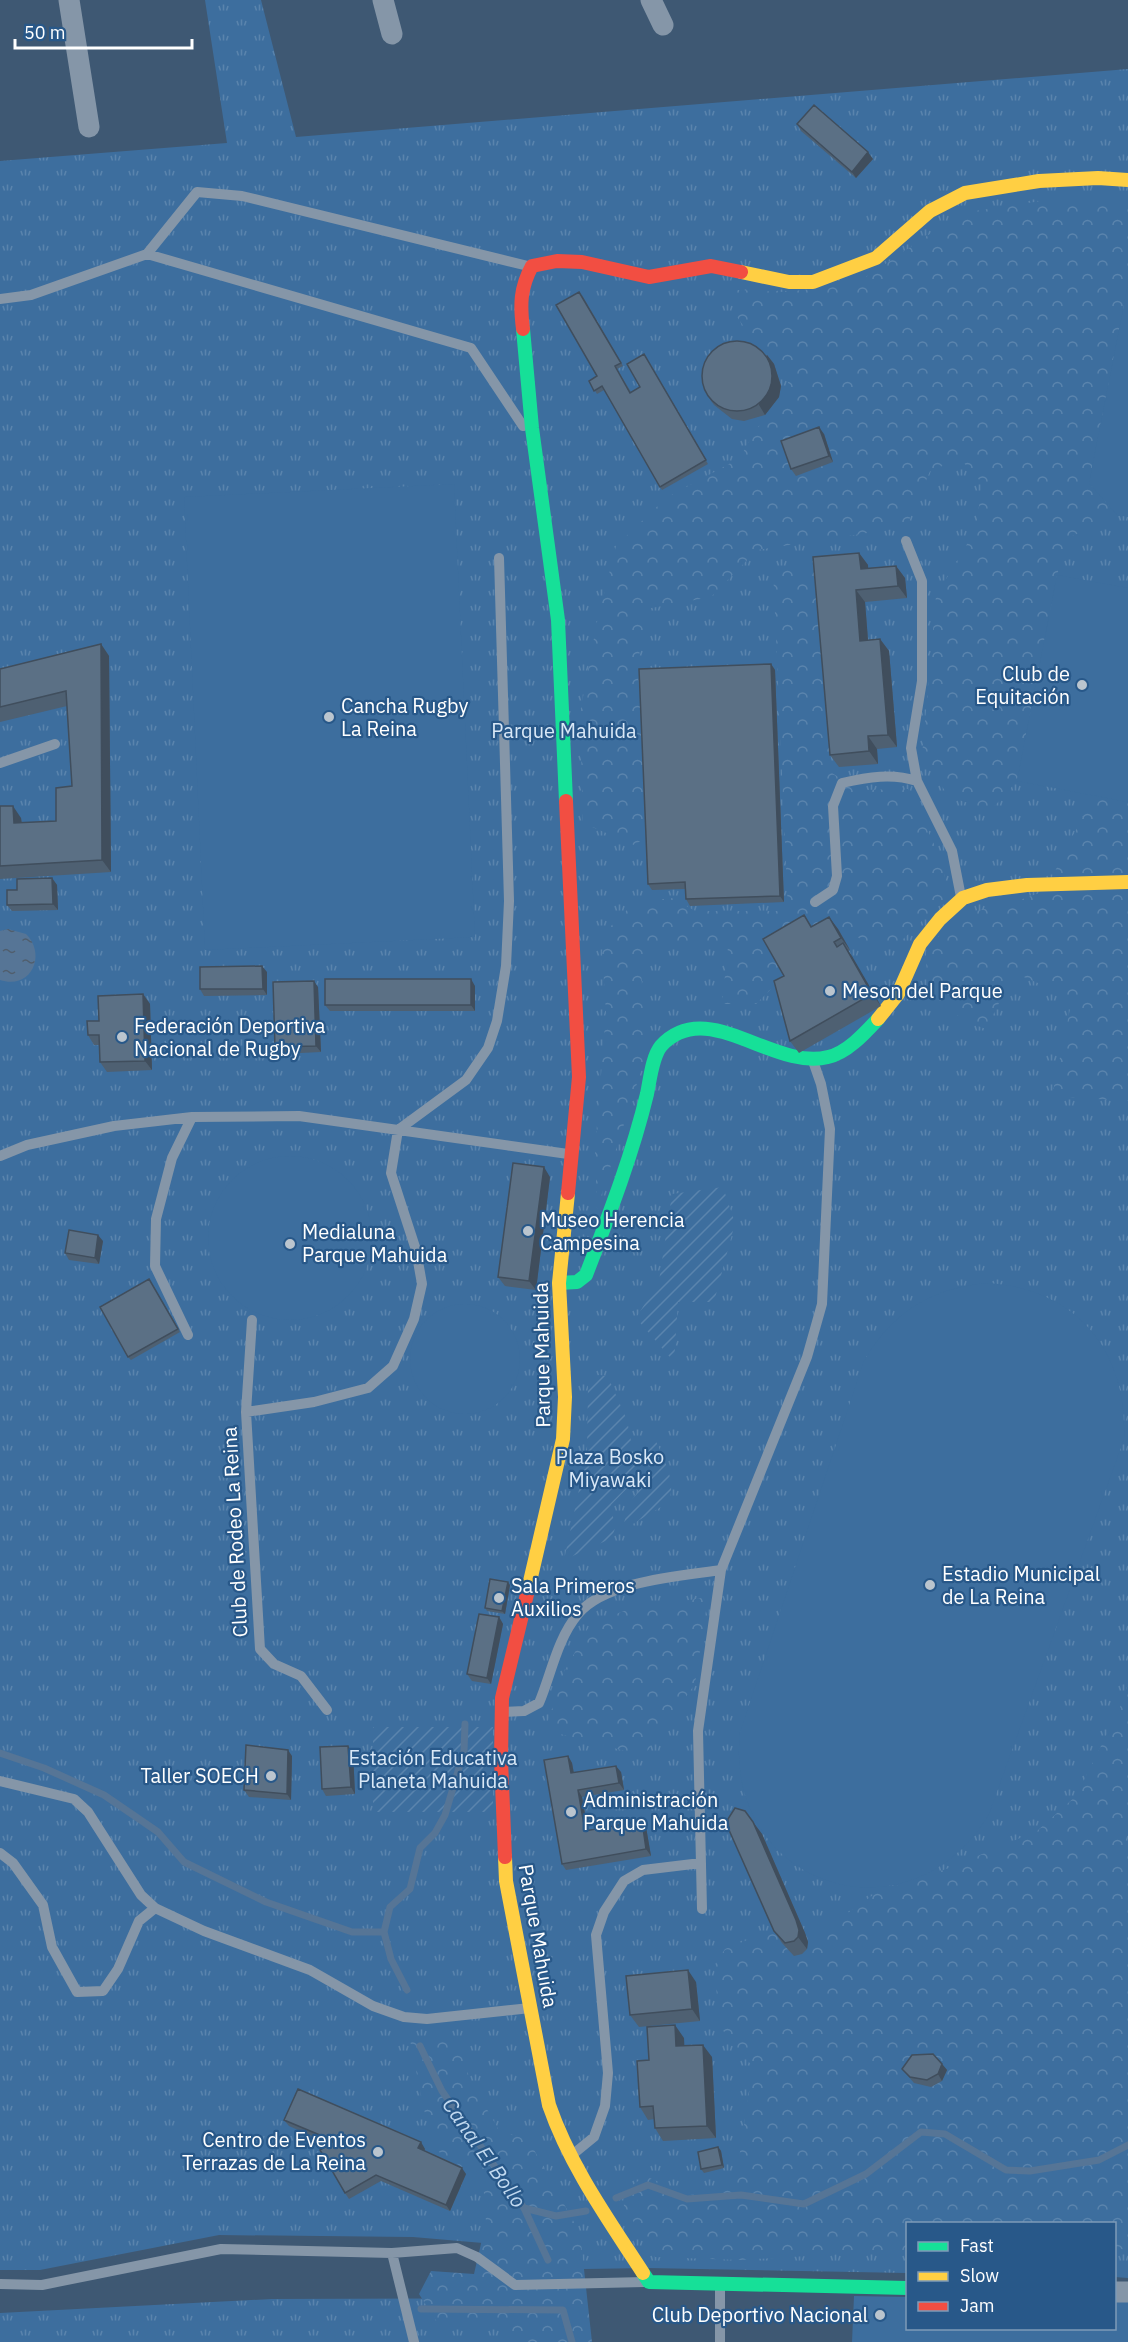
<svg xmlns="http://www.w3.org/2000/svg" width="1128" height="2342" font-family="'IBM Plex Sans',sans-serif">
	<defs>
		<pattern id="grass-tufts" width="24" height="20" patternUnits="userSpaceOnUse" patternTransform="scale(1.5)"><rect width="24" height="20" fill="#3d6e9e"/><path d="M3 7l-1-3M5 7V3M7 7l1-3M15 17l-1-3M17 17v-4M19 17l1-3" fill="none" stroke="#5a84ad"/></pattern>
		<pattern id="forest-crowns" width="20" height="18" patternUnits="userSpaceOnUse" patternTransform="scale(1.5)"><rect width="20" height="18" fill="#3d6e9e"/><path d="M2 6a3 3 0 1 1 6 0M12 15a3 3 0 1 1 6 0" fill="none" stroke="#5a84ad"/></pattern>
		<pattern id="garden-furrows" width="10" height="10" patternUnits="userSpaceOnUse" patternTransform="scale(1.5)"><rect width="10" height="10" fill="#3d6e9e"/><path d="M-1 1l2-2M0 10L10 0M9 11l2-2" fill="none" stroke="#5a84ad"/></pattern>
		<pattern id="water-ripples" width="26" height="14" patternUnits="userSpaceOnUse" patternTransform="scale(1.5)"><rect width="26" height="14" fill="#567596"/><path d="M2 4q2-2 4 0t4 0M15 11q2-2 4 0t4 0" fill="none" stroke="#505e6d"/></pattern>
	</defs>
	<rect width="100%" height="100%" fill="#3e5873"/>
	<path fill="url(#grass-tufts)" d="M205,0H261L296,137L1128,69V2278L1115,2277L1114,2224H908L907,2273L648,2268L519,2270L483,2243L413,2237L219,2235L40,2270H0V161L227,143Z
		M549,2298L561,2342H0V2313L272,2299Z"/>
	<path fill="url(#forest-crowns)" d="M1061,198H1128V284L1089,483L1117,515L1068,538L1057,575L1017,781L991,810L949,797L922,756L936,596L976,529L982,483L962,461L931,469L906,527L757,550L711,597L646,609L637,670L655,832L634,845L583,823L580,713L597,622L616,546L666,498L740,458L753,434L790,387L777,357L749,334L735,314L737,290L783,292L854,285L961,213Z
		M816,566L832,773L859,790L908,789L942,861L948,896L900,942L869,948L859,938L825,927L790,951L779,981L756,1004H722L728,947L687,943L660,946L641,971L647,1052L597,1209L595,1150L606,1012L602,952L609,928L635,902L673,898L695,911H788L773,568Z
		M1093,796L1128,802V1101L1052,1096L1070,1009L1057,991L1014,973L986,1029L964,1021L927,988L926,952L956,915L1009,904L1045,891Z
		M708,1597L695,1684L644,1756L545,1730L564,1672L591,1623L627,1610Z
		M1128,1684V1824L1125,1839L1128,1845V2250L1115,2248L1114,2224H908L907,2250L739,2260L655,2257L624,2206L623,2192L645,2176L687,2194L715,2197L738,2165L753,2067L720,2027L714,1966L725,1949L762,1934L825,1929L876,1893L949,1868L1037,1831L1076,1796L1119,1710Z
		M432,2034L461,2041L469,2078L500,2132L528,2139L580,2233L592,2342H523L496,2322L439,2325L419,2294L431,2271L474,2274L486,2222L483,2181L439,2152L424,2110L410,2040Z"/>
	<path fill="url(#garden-furrows)" d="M723,1187L735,1223L714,1302H678L674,1362L636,1318L659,1281L672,1194Z
		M600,1375L608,1377L627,1420L637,1472L635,1480L611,1505L615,1528L612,1538L564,1560L587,1452L588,1385L590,1377Z
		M655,1439C664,1460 676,1479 669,1502L628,1527L624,1523L629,1504L650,1475L645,1441Z
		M373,1727H493V1812H373Z"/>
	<path fill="#3d6e9e" d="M1128,284V517L1117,515L1089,483Z
		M454,484L475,937L205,950L184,497Z
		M1057,575L1128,588V802L1017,781Z
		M208 1238a82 82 0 1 1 164 0a82 82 0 1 1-164 0Z
		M989,1283C1077,1290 1128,1351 1124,1439L989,1814C910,1947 723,1887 740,1732L864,1361C892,1312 933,1287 989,1283Z
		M410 1359a55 55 0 1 1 110 0a55 55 0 1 1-110 0Z
		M854,2296L907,2297L908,2328H1114L1115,2301H1128V2342H852Z"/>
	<path fill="url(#water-ripples)" d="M8,929L26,934C47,955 31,990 0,980V931Z"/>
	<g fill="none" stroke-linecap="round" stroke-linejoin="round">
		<path stroke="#567596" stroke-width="7" d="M0,1753L44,1768L104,1795L158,1832L184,1862L266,1902L352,1932H384
			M407,1990L391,1959L384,1932L390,1907L410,1889L420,1848L435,1833L445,1815L464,1751L465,1724
			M420,2046L442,2091L524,2208L548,2260
			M616,2198L648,2185L687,2199L741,2195L804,2204L866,2174L921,2132L945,2134L1006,2170L1030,2171L1099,2160L1128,2145
			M524,2208L556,2216L586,2211
			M421,2309L563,2310L572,2342"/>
		<path stroke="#8596a8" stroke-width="10" d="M147,254L471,348L523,426
			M0,299L31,295L147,254L197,192L242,196L528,266
			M906,541L922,581V681L911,748L917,781L952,851L961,897
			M0,763L55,744
			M815,902L833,890L837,876L833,806L842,783C868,777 892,773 917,781
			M0,1156L27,1145L114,1126L192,1117L299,1116L568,1154
			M252,1320L246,1412L260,1649L274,1664L301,1676L327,1710
			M188,1335L155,1266L156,1219L172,1158L192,1117
			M246,1412L314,1402L368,1388L393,1366L414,1319L422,1284L416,1250L391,1173L398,1130L466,1080L488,1048L497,1021L506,966L509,901L499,558
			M503,1712L524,1711L539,1703C551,1675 557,1639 578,1614C605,1581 680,1576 721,1570
			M0,1781L74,1799L88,1812L141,1895L155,1908L204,1931L310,1970L373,2006L404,2017L427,2019L530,2008
			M0,1853L13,1863L43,1905L52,1947L77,1992L103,1991L118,1969L139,1921L155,1908
			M702,1909L698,1731L721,1570L807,1357L822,1304L830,1129L821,1084L813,1061
			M572,2155L594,2137L605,2106L608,2073L596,1935L604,1912L624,1881L643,1870L701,1863
			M392,2253L414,2342
			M0,2284L42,2285L221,2249L392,2253L457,2248L477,2257L515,2285L645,2282
			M720,2342V2284"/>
		<path stroke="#8596a8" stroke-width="21" d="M69,0L89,127
			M383,0L392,34
			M651,0L663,25
			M1114,2292H1128"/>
		<path stroke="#16e098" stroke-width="14" d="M523,329L532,428L558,620L566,801
			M559,1283L577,1282L586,1275C609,1215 632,1156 647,1094C650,1080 652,1057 661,1046C707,996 773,1071 828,1057C847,1053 865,1033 878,1019
			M643,2273L649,2282L908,2288"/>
		<path stroke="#ffcf43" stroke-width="14" d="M741,272L789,282H813L876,258L930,211L965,193L1039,181L1098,178L1128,180
			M878,1019L898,994L920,944L940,919L963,898L987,890L1027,885L1128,882
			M528,1590L563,1439L565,1397L559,1283L568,1193
			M505,1857L506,1881L549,2105C570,2166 608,2219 643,2273"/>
		<path stroke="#f24e42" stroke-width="14" d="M523,329C520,305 520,288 532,266L557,261L582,262L649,277L711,266L741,272
			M566,801L579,1077L568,1193
			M505,1857L501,1759L502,1698L528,1590"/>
	</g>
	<path fill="#4e6072" d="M797,124L873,159L856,178L801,131Z
		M582,295L623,366L617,369L631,392L640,387L644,354L708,464L662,490L604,390L597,394L589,381L597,376Z
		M767,355L774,364L781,386L779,397L765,415L744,421L732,419L714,405L707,395Z
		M824,434L833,462L796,476L791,469Z
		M859,553L868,565V568L896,566L905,578L907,598L865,602L868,640L880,639L889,651L897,747L877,749L878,764L839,767L830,755Z
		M101,644L109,656L111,872L0,879V806L21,818L22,823L56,821L72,786L67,706L0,722V669Z
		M771,664L775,670L784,902L690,906L686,899L685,889L652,890L648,884Z
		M52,878L57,885L58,910L12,911L7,905L17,890Z
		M804,915L812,927L829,917L838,929L850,950L848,951L881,1006L799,1053L790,1041L784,976Z
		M267,972V995L204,996L200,989Z
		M475,986V1011H330L325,1005Z
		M318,987L321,1052L280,1054L275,1047Z
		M143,994L150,1004L152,1070L107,1072L100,1062L99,1045H94L88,1035L99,1021Z
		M550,1177L536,1290L505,1286L498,1277Z
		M103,1241L99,1264L69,1260L65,1253Z
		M151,1282L180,1332L131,1360L128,1357Z
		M510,1585L505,1614L487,1611L485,1608Z
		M499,1617L503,1624L491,1684L472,1681L467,1674Z
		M353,1752L355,1794L326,1796L322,1789Z
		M292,1756L291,1800L249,1797L244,1790Z
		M568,1756L572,1763L574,1773L621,1772L624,1790L582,1797L588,1830L642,1821L646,1827L651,1856L566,1870L562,1864Z
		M753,1822L762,1834L805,1933L808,1942L807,1949L802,1954L794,1956L782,1943L774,1931Z
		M696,1982L700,2021L639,2027L630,2015Z
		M684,2038V2046L712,2057L716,2138L663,2141L655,2128L654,2119L648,2120L640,2107L649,2060Z
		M942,2064L947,2070L942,2081L931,2087L914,2083L902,2069Z
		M284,2120L425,2149L424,2151L466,2174L450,2211L381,2181L349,2199L345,2193L330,2144L289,2126Z
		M718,2147L721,2151L724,2168L704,2173L701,2169Z"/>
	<path fill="#404e5d" d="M868,152L873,159L856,178L852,172Z
		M767,355L774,364L781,386L779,397L765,415L759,405Z
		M819,427L824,434L833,462L829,456Z
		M859,553L868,565L869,581L861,569Z
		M896,566L905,578L907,598L898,586Z
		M856,590L865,602L869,653L860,641Z
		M880,639L889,651L897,747L888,735Z
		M101,644L109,656L111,872L102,860Z
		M771,664L775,670L784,902L780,896Z
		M868,736L877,749L878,764L869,751Z
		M13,806L21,818L23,836L14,823Z
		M52,878L57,885L58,910L53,904Z
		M829,917L838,929L850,950L841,938Z
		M843,943L852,956L881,1006L872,994Z
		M262,966L267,972V995L263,989Z
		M471,979L475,986V1011L471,1005Z
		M314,981L318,987L321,1052L316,1046Z
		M143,994L150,1004L152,1070L145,1061Z
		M544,1167L550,1177L536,1290L529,1281Z
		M98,1235L103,1241L99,1264L95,1258Z
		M508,1582L510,1585L505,1614L502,1611Z
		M499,1617L503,1624L491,1684L487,1678Z
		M348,1746L353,1752L355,1794L351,1787Z
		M288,1750L292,1756L291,1800L287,1794Z
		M568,1756L572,1763L575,1780L571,1773Z
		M616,1766L621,1772L624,1790L619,1783Z
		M578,1790L582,1797L589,1837L585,1831Z
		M642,1821L646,1827L651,1856L646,1849Z
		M753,1822L762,1834L805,1933L808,1942L807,1949L798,1937Z
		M688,1970L696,1982L700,2021L692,2009Z
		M675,2025L684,2038L685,2059L676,2046Z
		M703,2045L712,2057L716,2138L707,2126Z
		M942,2064L947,2070L942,2081L938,2074Z
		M421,2142L425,2149L422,2155L418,2148Z
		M718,2147L721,2151L724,2168L722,2165Z
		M462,2168L466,2174L450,2211L446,2205Z"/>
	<path fill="#5b7085" stroke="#404e5d" stroke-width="1.5" d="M814,105L868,152L852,172L797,124Z
		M579,292L621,363L615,366L630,393L640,387L627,364L644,354L706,460L660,487L602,386L594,391L589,381L597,376L556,305Z
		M702 376a35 35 0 1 1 70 0a35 35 0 1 1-70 0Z
		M819,427L829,456L791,469L781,441Z
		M859,553L861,569L896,566L898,586L856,590L860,641L880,639L888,735L868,736L869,751L830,755L813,557Z
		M101,644L102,860L0,866V806H13L14,823L56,821V788L72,786L66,691L0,707V669Z
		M771,664L780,896L686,899L685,882L648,884L639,669Z
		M52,878L53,904L7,905V890H17V879Z
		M804,915L811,927L829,917L841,938L834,942L837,947L843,943L872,994L790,1041L774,981L784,976L763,939Z
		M262,966L263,989H200V967Z
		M325,979H471V1005H325Z
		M314,981L316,1046L275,1047L273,982Z
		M143,994L145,1061L100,1062L99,1035H88L87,1021H99L98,996Z
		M513,1163L544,1167L529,1281L498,1277Z
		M69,1230L98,1235L95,1258L65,1253Z
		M149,1279L178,1329L128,1357L100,1307Z
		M490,1579L508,1582L502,1611L485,1608Z
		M479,1614L499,1617L487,1678L467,1674Z
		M246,1745L288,1750L287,1794L244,1790Z
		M348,1746L351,1787L322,1789L320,1747Z
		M568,1756L571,1773L616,1766L619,1783L578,1790L585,1831L642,1821L646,1849L562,1864L544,1760Z
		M735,1808L745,1811L753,1822L796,1920L799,1930L798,1937L794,1941L785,1943L774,1931L729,1830L728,1819Z
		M688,1970L692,2009L630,2015L626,1976Z
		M675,2025L676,2046L703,2045L707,2126L655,2128L653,2106L640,2107L637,2061L649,2060L647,2027Z
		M933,2054L942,2064L938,2074L927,2080L910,2077L902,2069L912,2055Z
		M298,2089L421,2142L418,2148L462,2168L446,2205L376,2175L345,2193L320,2150L334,2141L284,2120Z
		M718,2147L722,2165L701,2169L698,2152Z"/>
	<g fill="#bbc5ce" stroke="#285889" stroke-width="2">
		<circle cx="1082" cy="685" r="6"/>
		<circle cx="329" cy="717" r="6"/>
		<circle cx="830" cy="991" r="6"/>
		<circle cx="122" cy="1037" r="6"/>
		<circle cx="528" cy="1231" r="6"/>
		<circle cx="290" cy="1244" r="6"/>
		<circle cx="930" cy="1585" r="6"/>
		<circle cx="499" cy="1598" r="6"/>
		<circle cx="271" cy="1776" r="6"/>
		<circle cx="571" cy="1812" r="6"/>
		<circle cx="378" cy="2152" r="6"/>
		<circle cx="880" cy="2315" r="6"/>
	</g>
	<g text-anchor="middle" stroke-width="4.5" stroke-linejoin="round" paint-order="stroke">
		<g font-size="20" fill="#fff" stroke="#285889" text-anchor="start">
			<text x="1070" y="681" text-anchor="end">Club de<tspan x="1070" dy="23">Equitación</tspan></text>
			<text x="341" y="713">Cancha Rugby<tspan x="341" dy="23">La Reina</tspan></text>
			<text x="842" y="998">Meson del Parque</text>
			<text x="134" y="1033">Federación Deportiva<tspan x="134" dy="23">Nacional de Rugby</tspan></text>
			<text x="540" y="1227">Museo Herencia<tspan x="540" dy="23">Campesina</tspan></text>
			<text x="302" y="1239">Medialuna<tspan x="302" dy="23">Parque Mahuida</tspan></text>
			<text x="942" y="1581">Estadio Municipal<tspan x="942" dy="23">de La Reina</tspan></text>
			<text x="511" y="1593">Sala Primeros<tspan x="511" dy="23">Auxilios</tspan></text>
			<text x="259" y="1783" text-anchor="end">Taller SOECH</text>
			<text x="583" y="1807">Administración<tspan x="583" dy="23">Parque Mahuida</tspan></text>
			<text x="366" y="2147" text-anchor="end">Centro de Eventos<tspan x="366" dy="23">Terrazas de La Reina</tspan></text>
			<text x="868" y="2322" text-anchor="end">Club Deportivo Nacional</text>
		</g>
		<g font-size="20" fill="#d9e8f7" stroke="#285889">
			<text x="564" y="738">Parque Mahuida</text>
			<text x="610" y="1464">Plaza Bosko<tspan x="610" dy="23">Miyawaki</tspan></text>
			<text x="433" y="1765">Estación Educativa<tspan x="433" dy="23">Planeta Mahuida</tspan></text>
		</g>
		<g font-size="20" fill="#fff" stroke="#285889">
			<text transform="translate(542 1355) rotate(-91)" y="7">Parque Mahuida</text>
			<text transform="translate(235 1532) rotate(-93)" y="7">Club de Rodeo La Reina</text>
			<text transform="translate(538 1936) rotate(80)" y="7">Parque Mahuida</text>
		</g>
		<g font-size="21" font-style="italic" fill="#c1d9f0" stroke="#285889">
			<text transform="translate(484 2153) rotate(55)" y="7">Canal El Bollo</text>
		</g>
	</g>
	<rect x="906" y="2222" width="210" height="108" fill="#285889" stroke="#7e9bb8" stroke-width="1.5"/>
	<rect x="918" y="2242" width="30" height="9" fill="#16e098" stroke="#7e9bb8" stroke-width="1.5"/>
	<text x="960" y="2252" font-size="18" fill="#ffffff">Fast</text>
	<rect x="918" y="2272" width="30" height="9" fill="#ffcf43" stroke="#7e9bb8" stroke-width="1.5"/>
	<text x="960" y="2282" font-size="18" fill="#ffffff">Slow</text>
	<rect x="918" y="2302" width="30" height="9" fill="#f24e42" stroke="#7e9bb8" stroke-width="1.5"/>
	<text x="960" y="2312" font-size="18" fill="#ffffff">Jam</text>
	<path d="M15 39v9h177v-9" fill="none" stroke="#ffffff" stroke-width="3"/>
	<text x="24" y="39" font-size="18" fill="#ffffff" stroke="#285889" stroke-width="4.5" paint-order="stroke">50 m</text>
</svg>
